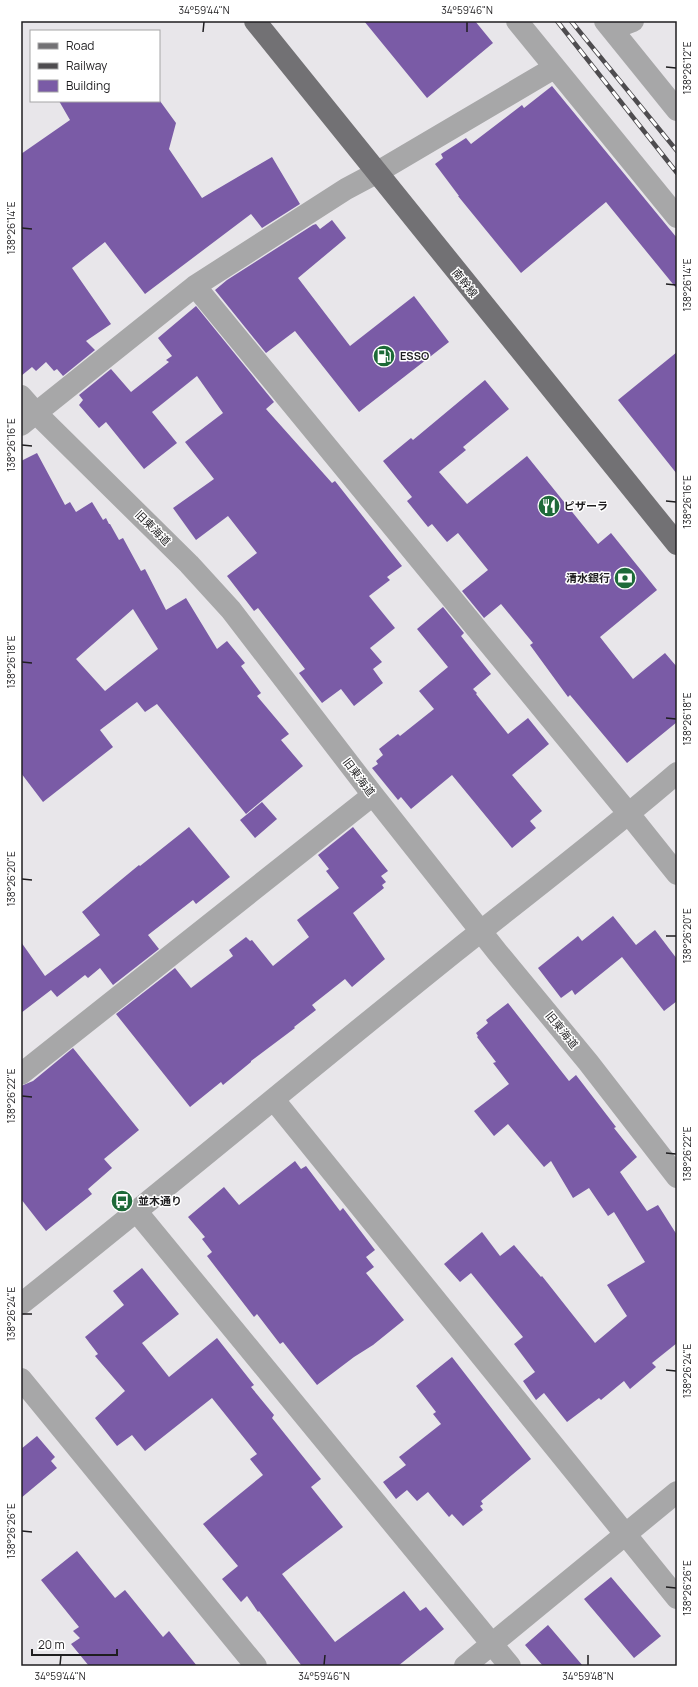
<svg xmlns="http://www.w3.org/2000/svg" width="698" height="1687" font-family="Manrope,'Noto Sans JP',sans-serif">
	<rect width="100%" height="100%" fill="#e8e6ea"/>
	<path fill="#7a5ba6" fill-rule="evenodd" d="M364,21H475L493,43L427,98Z
		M552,86L677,238V289L606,202L521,273L458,196H459L435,164L443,158L441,154L466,138L471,144L522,105L524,108Z
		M59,101H160L176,123L169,149L202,198L272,157L300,204L262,228L251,214L145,294L105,242L72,268L111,324L86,341L95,350L63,376L57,369L54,371L46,362L36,371L32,367L21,376V154L70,120Z
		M332,220L346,238L298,278L350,346L414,296L449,342L359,412L295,331L266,353L215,290L227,280L313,225L316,224L320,229Z
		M196,306L274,402L266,409L332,483L335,481L402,566L387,577L390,580L369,596L395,628L370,648L382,662L373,669L383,683L354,706L341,689L322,703L299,673L305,669L258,608L254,611L227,576L257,553L228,516L196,540L173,508L214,479L185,442L223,413L197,376L152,412L177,443L144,469L106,422L99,428L79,405L83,400L79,395L111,369L131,392L169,362L166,360L172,356L158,338Z
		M677,352V474L618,400Z
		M485,380L509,409L463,447L466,450L439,472L467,504L527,456L598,544L611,533L657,590L600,637L633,679L665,653L677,667V722L627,763L570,695L568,697L530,645L533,643L501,604L484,618L462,591L488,570L458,533L447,542L432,524L428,527L407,501L412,497L383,461L411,438L413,440Z
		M37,453L65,505L70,502L76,512L92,502L103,520L106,518L109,524H110L119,540L123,538L141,571L145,569L166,610L186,598L217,649L227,641L245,663L241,666L261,693L257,696L289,734L281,740L303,766L246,814L157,704L145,712L137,702L100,730L113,747L43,802L21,773V461ZM133,609L158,649L105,691L76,659Z
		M443,607L464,633L461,636L491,674L473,689L477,693L476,694L508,734L528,718L549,744L512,775L542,811L530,821L536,828L512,848L452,775L411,809L401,797L398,800L372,768L378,764L376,761L383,755L379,749L398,734L400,736L434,709L419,691L448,667L417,629Z
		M262,802L277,819L255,838L240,820Z
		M189,827L230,877L196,904L193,900L148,935L159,949L113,985L100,968L88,978L85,975L57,997L51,990L21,1013V942L45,976L100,935L82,912L139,865L140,866Z
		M353,827L388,871L381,876L386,882L382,885L384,888L353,913L385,959L352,987L345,979L312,1005L316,1010L294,1027L295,1028L251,1061V1062L223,1085L221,1082L190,1107L116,1014L175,968L191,988L233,956L229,950L246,937L250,941L252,940L273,966L309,937L297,920L339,888L326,871L329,869L318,855Z
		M613,916L636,945L655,930L677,959V1001L664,1011L622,957L575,995L572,990L561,998L538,968L578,936L582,941Z
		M508,1003L569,1081L576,1075L616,1127L614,1128L637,1157L620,1172L647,1211L658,1205L677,1235V1343L652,1363L656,1367L630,1389L624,1381L601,1400L599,1398L567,1422L544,1393L536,1400L523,1381L535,1372L514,1344L523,1337L471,1273L460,1282L444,1264L482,1232L500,1256L514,1245L541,1277L542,1276L595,1343L627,1316L607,1285L645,1262L614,1212L608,1216L589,1188L573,1198L551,1161L544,1167L508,1124L494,1136L474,1111L509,1084L493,1063L496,1062L477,1037L478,1036L476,1033L488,1023L486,1020Z
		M73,1048L139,1130L104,1159L112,1168L88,1189L92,1194L46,1231L21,1199V1086L33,1081Z
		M295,1161L301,1169L306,1166L340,1211L343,1208L375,1250L366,1257L374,1267L366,1273L404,1320L373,1345L354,1357L317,1385L283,1342L280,1344L257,1314L254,1317L207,1256L212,1252L202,1239L205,1237L188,1217L224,1187L239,1205Z
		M142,1268L179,1314L142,1343L169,1377L217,1338L254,1385L251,1387L274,1415L272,1418L321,1479L311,1487L343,1527L282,1574L335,1642L404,1591L420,1611L426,1607L444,1629L398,1666H302L259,1611L258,1612L247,1596L241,1602L222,1579L238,1566L203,1524L263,1475L250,1459L257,1454L212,1398L145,1451L132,1435L117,1446L95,1418L125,1391L95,1356L98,1354L85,1337L124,1305L113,1291Z
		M452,1357L531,1459L481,1501L483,1504L480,1506L483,1510L463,1526L452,1514L449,1517L428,1492L417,1501L407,1490L396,1499L383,1482L406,1465L399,1457L441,1424L433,1414L436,1412L416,1386Z
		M37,1436L55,1457L51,1461L57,1468L21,1498V1449Z
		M77,1551L115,1598L125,1590L163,1637L169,1631L197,1666H89L71,1644L80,1638L73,1631L79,1627L41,1580Z
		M611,1577L661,1636L634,1658L584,1599Z
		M548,1625L583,1666H543L525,1645Z"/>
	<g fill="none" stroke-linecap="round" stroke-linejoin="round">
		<path stroke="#a7a7a8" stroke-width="22" d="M517,21L677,217
			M605,21L677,110
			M612,29L633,21
			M195,286L629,814L677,874
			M21,396L36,413L189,564L231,610L373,795L498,953L588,1062L677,1177
			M21,425L195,286L346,189L376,173L554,68
			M21,1074L373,795
			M274,1100L677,1598
			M137,1212L510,1666
			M21,1304C167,1188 310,1068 456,951C530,892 605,835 677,773
			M21,1379L256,1666
			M465,1666L677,1492"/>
		<path stroke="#727174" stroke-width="22" d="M255,21L677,544"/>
		<g stroke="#4e4c4f" stroke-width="4.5">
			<path id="rail" d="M557,21L677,173
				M571,21L677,151"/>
		</g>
		<use href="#rail" stroke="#fff" stroke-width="3" stroke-dasharray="9" stroke-linecap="butt"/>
	</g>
	<path fill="none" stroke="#1f1e20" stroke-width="1.5" d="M203,32L204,22M467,32V22M666,67L676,68M22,228L32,229M666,284L676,285M22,445L32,446M666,501L676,502M22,662L32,663M666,718L676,719M22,879L32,880M666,936H676M22,1096L32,1097M666,1153L676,1154M22,1314H32M666,1370L676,1371M22,1531L32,1532M666,1587L676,1588M60,1665L61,1655M324,1665L325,1655M588,1665V1655"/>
	<defs>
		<g id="fuel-disc" transform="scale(1.15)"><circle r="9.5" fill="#1d6a38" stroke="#fff"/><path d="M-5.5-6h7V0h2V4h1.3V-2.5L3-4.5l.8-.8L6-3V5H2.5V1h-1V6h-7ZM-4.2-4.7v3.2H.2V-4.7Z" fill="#fff"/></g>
		<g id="restaurant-disc" transform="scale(1.15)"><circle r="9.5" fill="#1d6a38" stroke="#fff"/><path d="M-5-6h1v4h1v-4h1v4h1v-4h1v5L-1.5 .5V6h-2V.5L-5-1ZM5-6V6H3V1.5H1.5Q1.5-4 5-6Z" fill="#fff"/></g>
		<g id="bank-disc" transform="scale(1.15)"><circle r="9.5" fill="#1d6a38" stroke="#fff"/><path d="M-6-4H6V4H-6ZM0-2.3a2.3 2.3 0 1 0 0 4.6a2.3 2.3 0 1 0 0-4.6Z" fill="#fff"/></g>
		<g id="bus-disc" transform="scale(1.15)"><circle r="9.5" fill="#1d6a38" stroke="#fff"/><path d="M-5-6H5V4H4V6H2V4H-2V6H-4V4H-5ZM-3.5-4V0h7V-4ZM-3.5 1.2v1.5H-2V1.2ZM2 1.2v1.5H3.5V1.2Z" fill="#fff"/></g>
	</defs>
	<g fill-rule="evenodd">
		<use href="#fuel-disc" x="384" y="356"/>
		<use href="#restaurant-disc" x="549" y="506"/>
		<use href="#bank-disc" x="625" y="578"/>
		<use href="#bus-disc" x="122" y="1201"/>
	</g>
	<g text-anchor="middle" stroke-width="3" stroke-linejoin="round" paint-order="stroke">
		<g font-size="11" fill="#1f1e20" stroke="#fff">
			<text transform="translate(465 283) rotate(51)" y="4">南幹線</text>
			<text transform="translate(153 528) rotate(45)" y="4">旧東海道</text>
			<text transform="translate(359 777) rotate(53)" y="4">旧東海道</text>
			<text transform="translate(562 1030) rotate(51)" y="4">旧東海道</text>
		</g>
		<g font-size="11" font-weight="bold" fill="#1f1e20" stroke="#fff" text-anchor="start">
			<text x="400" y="360">ESSO</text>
			<text x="564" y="510">ピザーラ</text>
			<text x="610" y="582" text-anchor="end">清水銀行</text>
			<text x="138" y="1205">並木通り</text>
		</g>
	</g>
	<rect width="698" height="1687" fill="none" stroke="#ffffff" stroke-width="44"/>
	<rect x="30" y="30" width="130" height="72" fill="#ffffff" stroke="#a5a5a6"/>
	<rect x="38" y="43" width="20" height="6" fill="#727174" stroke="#a5a5a6"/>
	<text x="66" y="50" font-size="12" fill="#1f1e20">Road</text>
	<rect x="38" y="63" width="20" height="6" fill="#4e4c4f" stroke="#a5a5a6"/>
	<text x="66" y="70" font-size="12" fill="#1f1e20">Railway</text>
	<rect x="38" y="80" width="20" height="12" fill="#7a5ba6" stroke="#a5a5a6"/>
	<text x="66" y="90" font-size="12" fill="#1f1e20">Building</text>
	<path d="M32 1649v6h85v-6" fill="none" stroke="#1f1e20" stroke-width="2"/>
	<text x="38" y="1649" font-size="12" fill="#1f1e20" stroke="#ffffff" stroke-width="3" paint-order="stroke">20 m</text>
	<rect x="22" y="22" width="654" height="1643" fill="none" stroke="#1f1e20" stroke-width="1.5"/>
	<g font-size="10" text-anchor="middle" fill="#1f1e20">
		<text x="204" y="14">34°59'44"N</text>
		<text x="467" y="14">34°59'46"N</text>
		<text transform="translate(687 68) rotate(-90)" y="4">138°26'12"E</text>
		<text transform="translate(11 228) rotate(-90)" y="4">138°26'14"E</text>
		<text transform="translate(687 285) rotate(-90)" y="4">138°26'14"E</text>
		<text transform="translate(11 445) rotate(-90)" y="4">138°26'16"E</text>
		<text transform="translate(687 502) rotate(-90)" y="4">138°26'16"E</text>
		<text transform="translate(11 662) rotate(-90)" y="4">138°26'18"E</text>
		<text transform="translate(687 719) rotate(-90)" y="4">138°26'18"E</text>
		<text transform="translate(11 879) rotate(-90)" y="4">138°26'20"E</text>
		<text transform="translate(687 936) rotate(-90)" y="4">138°26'20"E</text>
		<text transform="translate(11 1096) rotate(-90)" y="4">138°26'22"E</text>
		<text transform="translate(687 1154) rotate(-90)" y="4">138°26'22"E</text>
		<text transform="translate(11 1314) rotate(-90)" y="4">138°26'24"E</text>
		<text transform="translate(687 1371) rotate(-90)" y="4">138°26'24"E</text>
		<text transform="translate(11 1531) rotate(-90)" y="4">138°26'26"E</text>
		<text transform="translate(687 1588) rotate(-90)" y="4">138°26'26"E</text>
		<text x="60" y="1680">34°59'44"N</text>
		<text x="324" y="1680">34°59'46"N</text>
		<text x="588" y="1680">34°59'48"N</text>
	</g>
</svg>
